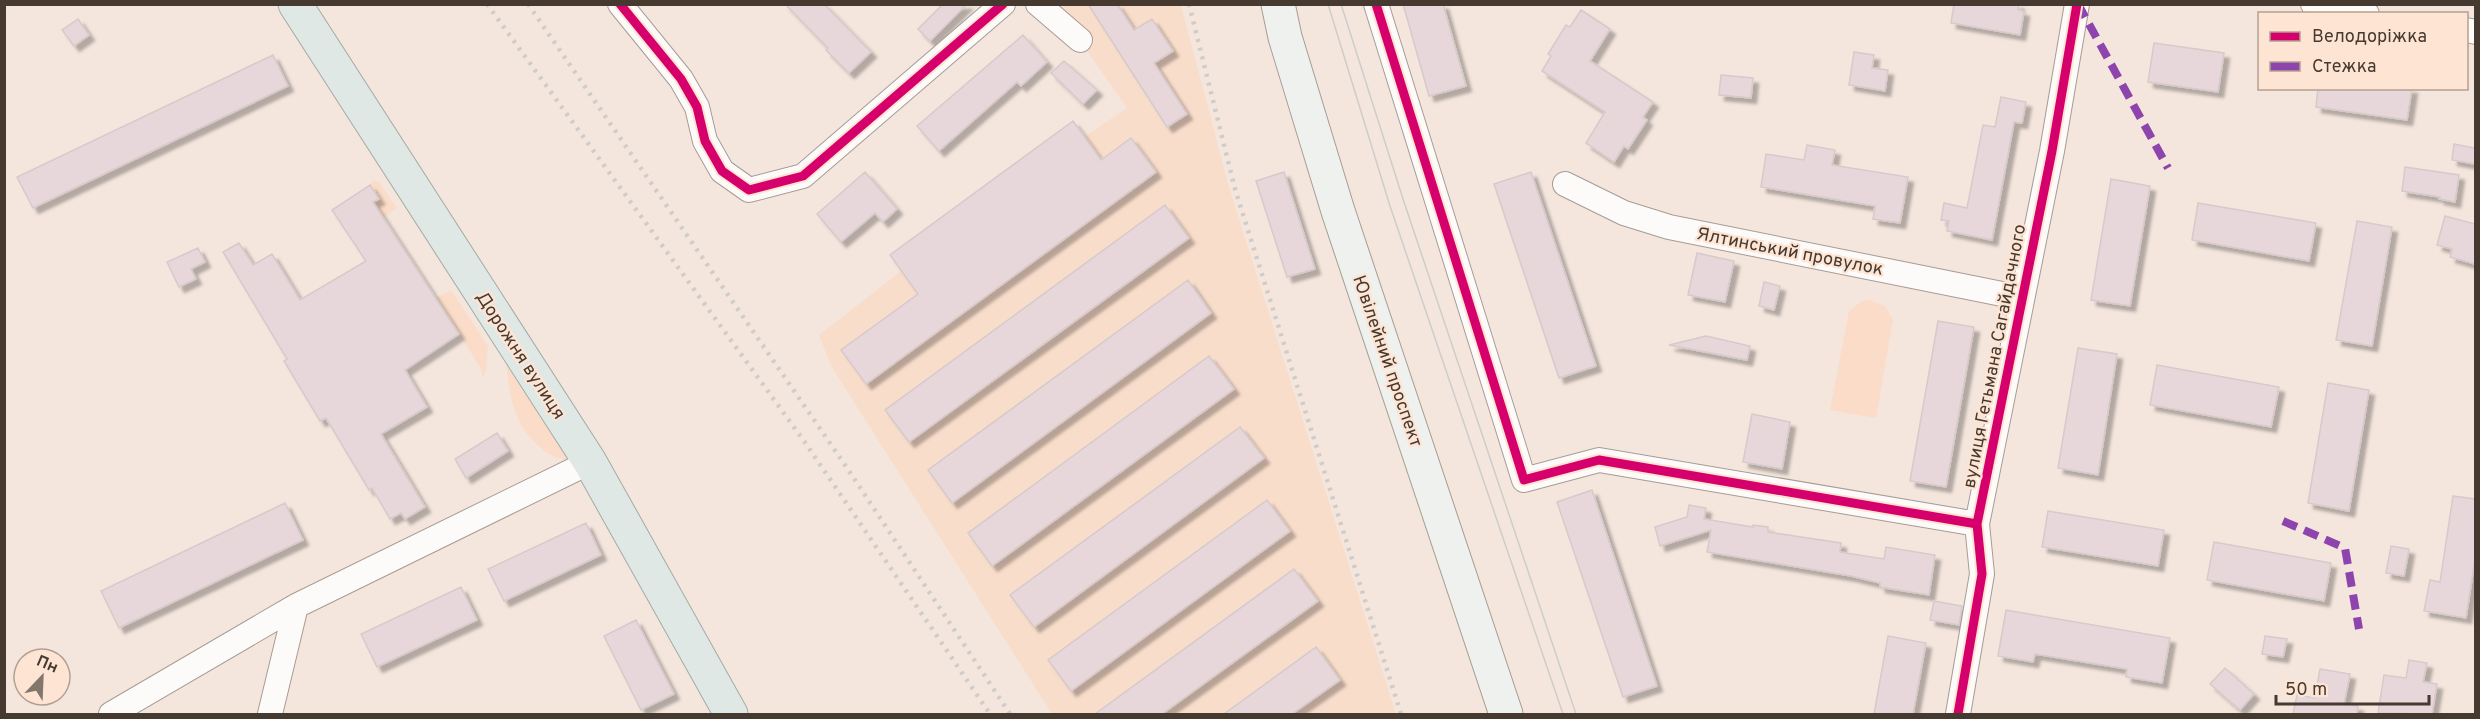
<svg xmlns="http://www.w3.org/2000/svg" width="2480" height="719" font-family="Overpass,sans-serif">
	<defs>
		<filter id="shadow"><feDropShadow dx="5.5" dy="5.5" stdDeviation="1.5" flood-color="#0004"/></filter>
	</defs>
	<rect width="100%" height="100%" fill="#f4e6dd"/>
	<path fill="#f9ddcb" d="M1055,5H1181L1229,187L1396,714H1052L831,366L819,335L901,271L890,255L1058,132L1084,137L1127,108Z"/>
	<path fill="#fadcc8" d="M373,180L379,182L397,208L383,218L373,202L379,198L370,185Z
		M451,290L488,346L486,370L483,377L480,367L436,298Z
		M1870,300L1885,306L1893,320L1876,418L1830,410L1849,311L1862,301Z
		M503,341L572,457L567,460C544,457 522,433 515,411C507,389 507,363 503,341Z"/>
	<path fill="#e7d6da" stroke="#d6caca" stroke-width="1.5" filter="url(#shadow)" d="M785,4H824L871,52L849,73L826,50L828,48Z
		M943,4H967L930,41L918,29Z
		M1088,4H1117L1134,30L1152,19L1173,51L1154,63L1187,114L1167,127Z
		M1403,4H1443L1466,86L1429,96Z
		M1954,4H2019L2018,10L2024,11L2020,35L1951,23Z
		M1581,10L1610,29L1590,61L1653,102L1643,117L1647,120L1628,149L1624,146L1614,162L1586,143L1605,112L1542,71L1551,56L1548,54L1566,25L1570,27Z
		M78,19L89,35L74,46L62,30Z
		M1023,35L1047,62L1021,86L1017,82L939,151L917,126Z
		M2154,43L2224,53L2218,92L2148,82Z
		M1854,52L1874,55L1872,68L1888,70L1885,91L1849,85Z
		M273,55L288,86L33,208L17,177Z
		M1064,61L1097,90L1083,104L1051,73Z
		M1721,75L1753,78L1751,98L1719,95Z
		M2318,88H2412L2407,120L2316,107Z
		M2001,97L2026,102L2022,123L2014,122L1992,240L1947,231L1949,221L1941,220L1944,203L1967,208L1983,125L1995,127Z
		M1073,121L1101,160L1131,138L1156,172L866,384L841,350L918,294L890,255Z
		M2454,144L2475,148V164L2452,160Z
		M1807,145L1835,150L1832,165L1908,177L1900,223L1873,219L1875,206L1761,187L1766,154L1804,160Z
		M2405,167L2459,175L2455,202L2439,199L2440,197L2402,191Z
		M865,172L897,209L883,222L875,213L841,242L817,214Z
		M1284,172L1315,269L1287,277L1256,181Z
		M1531,172L1596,366L1559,378L1494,184Z
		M2111,179L2150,186L2130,306L2091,300Z
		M370,185L379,199L373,202L459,334L405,370L427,407L381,434L425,507L405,519L401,513L390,519L372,488L369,490L326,418L320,421L284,361L287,359L223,252L239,243L253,265L272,254L300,300L366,261L332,210Z
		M2198,203L2316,223L2309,261L2192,240Z
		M1165,205L1189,238L909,442L885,410Z
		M2445,216L2475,224V264L2450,257L2452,249L2437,245Z
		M2357,221L2392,227L2372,346L2336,340Z
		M198,248L205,262L191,269L196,279L179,287L167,262Z
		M1697,253L1734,261L1725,302L1688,295Z
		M1188,280L1211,313L952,503L928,470Z
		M1764,282L1780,286L1774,310L1759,306Z
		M1938,321L1974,327L1946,487L1910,481Z
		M1706,336L1750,346L1747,360L1669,345Z
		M2078,348L2117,354L2098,475L2058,468Z
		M1209,356L1234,389L992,566L968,533Z
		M2157,365L2279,387L2271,427L2150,405Z
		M2328,383L2369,390L2349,511L2308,503Z
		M1752,414L1790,422L1782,469L1743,462Z
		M1240,427L1264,458L1034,627L1010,595Z
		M497,433L508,451L466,478L455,459Z
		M1592,490L1657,686L1623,697L1557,502Z
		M2453,496L2475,499V559L2466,618L2424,611L2430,580L2440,582Z
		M1267,500L1290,531L1071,691L1048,660Z
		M285,503L303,540L119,628L101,591Z
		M1689,505L1706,508L1704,519L1753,527V525L1768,527V532L1841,543L1840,552L1884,559L1886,547L1935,555L1929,595L1880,587V583L1851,576L1707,552L1711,530L1660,546L1655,527L1687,517Z
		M2048,511L2164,530L2158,566L2042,547Z
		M586,523L601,555L504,601L488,569Z
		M2214,542L2331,563L2324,601L2207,580Z
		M2391,546L2409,549L2404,576L2386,573Z
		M1294,569L1318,601L1162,714H1095Z
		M461,587L477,620L377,667L361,634Z
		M1934,601L1962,606L1959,625L1930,620Z
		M2006,610L2170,638L2162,683L2126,677L2127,669L2035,654L2033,662L1998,656Z
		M636,620L674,694L641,710L604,636Z
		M1888,636L1926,643L1913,714H1874Z
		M2265,636L2287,639L2283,657L2262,654Z
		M1316,647L1340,680L1292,714H1224Z
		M2409,660L2427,663L2423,682L2437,684L2432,714L2378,713L2384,675L2406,678Z
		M2225,668L2254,694L2240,710L2210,684Z
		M2320,669L2350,674L2344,704L2358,706L2357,714H2293L2297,695L2315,698Z"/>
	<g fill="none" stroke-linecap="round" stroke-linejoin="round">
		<g stroke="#a79c94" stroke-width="26">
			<path id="minor" d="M620,4L681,79L697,107L705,141L722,171L749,190L803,176L1003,4
				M1038,4L1080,40
				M1376,4L1524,480L1599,460L1977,524
				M2313,4L2367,14
				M2466,30L2476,32
				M1565,184L1624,213L1669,227L2022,298
				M111,714L296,606L590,462
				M270,714L296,606
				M1958,714L1982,574L1977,524L2052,151L2077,4"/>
		</g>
		<g stroke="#a79c94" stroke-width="35">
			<path id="secondary" d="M1278,4L1285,37L1338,211L1506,714"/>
		</g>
		<g stroke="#a2aba4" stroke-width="35">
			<path id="primary" d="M295,4L590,462L731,714"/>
		</g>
		<use href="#minor" stroke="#fdfbfa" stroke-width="24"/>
		<use href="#secondary" stroke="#eff1ef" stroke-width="33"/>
		<use href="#primary" stroke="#e0e8e5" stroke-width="33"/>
		<path stroke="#cfccc9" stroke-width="1.5" d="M1328,4L1390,206L1563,714
			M1341,4L1404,202L1576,714"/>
		<path stroke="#cfccc9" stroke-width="4.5" stroke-dasharray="3 6" stroke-linecap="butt" d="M487,4L804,441L990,714
			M528,4L845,465L1010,714
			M1189,4L1235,189L1401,714"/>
		<path stroke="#8e44ad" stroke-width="8" stroke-dasharray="15 8" stroke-linecap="butt" d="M2078,4L2168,168
			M2283,521L2345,548L2359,629"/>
		<g stroke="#fee4d3" stroke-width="13">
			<path id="cycleway" d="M620,4L681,79L697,107L705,141L722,171L749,190L803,176L1003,4
				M1376,4L1524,480L1599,460L1977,524
				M1958,714L1982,574L1977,524L2052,151L2077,4"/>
		</g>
		<use href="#cycleway" stroke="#d6006c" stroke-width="9"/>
	</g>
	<g text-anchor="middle" stroke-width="4.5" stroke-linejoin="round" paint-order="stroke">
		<g font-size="18" fill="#453930" stroke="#fee4d3">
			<text transform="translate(1790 251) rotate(11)" y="6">Ялтинський провулок</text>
			<text transform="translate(521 355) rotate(57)" y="6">Дорожня вулиця</text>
			<text transform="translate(1994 356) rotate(-79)" y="6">вулиця Гетьмана Сагайдачного</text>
			<text transform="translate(1388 361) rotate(71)" y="6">Ювілейний проспект</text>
		</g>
	</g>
	<rect width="2480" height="719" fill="none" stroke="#453930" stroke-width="12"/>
	<rect x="2258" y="12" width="210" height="78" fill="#fee4d3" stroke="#b4a092" stroke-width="1.5"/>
	<rect x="2270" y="32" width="30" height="9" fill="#d6006c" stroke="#b4a092" stroke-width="1.5"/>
	<text x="2312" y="42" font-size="18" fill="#453930">Велодоріжка</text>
	<rect x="2270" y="62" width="30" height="9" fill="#8e44ad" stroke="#b4a092" stroke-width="1.5"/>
	<text x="2312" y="72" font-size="18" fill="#453930">Стежка</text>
	<g transform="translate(42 677) rotate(23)"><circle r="28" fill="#fee4d3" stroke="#b4a092" stroke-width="1.5"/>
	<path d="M0-4.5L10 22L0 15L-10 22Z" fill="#82766d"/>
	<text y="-9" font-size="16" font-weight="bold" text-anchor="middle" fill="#453930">Пн</text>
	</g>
	<path d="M2276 695v9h153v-9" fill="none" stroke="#453930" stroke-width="3"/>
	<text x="2285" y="695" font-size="18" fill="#453930" stroke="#fee4d3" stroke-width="4.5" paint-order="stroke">50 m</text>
</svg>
